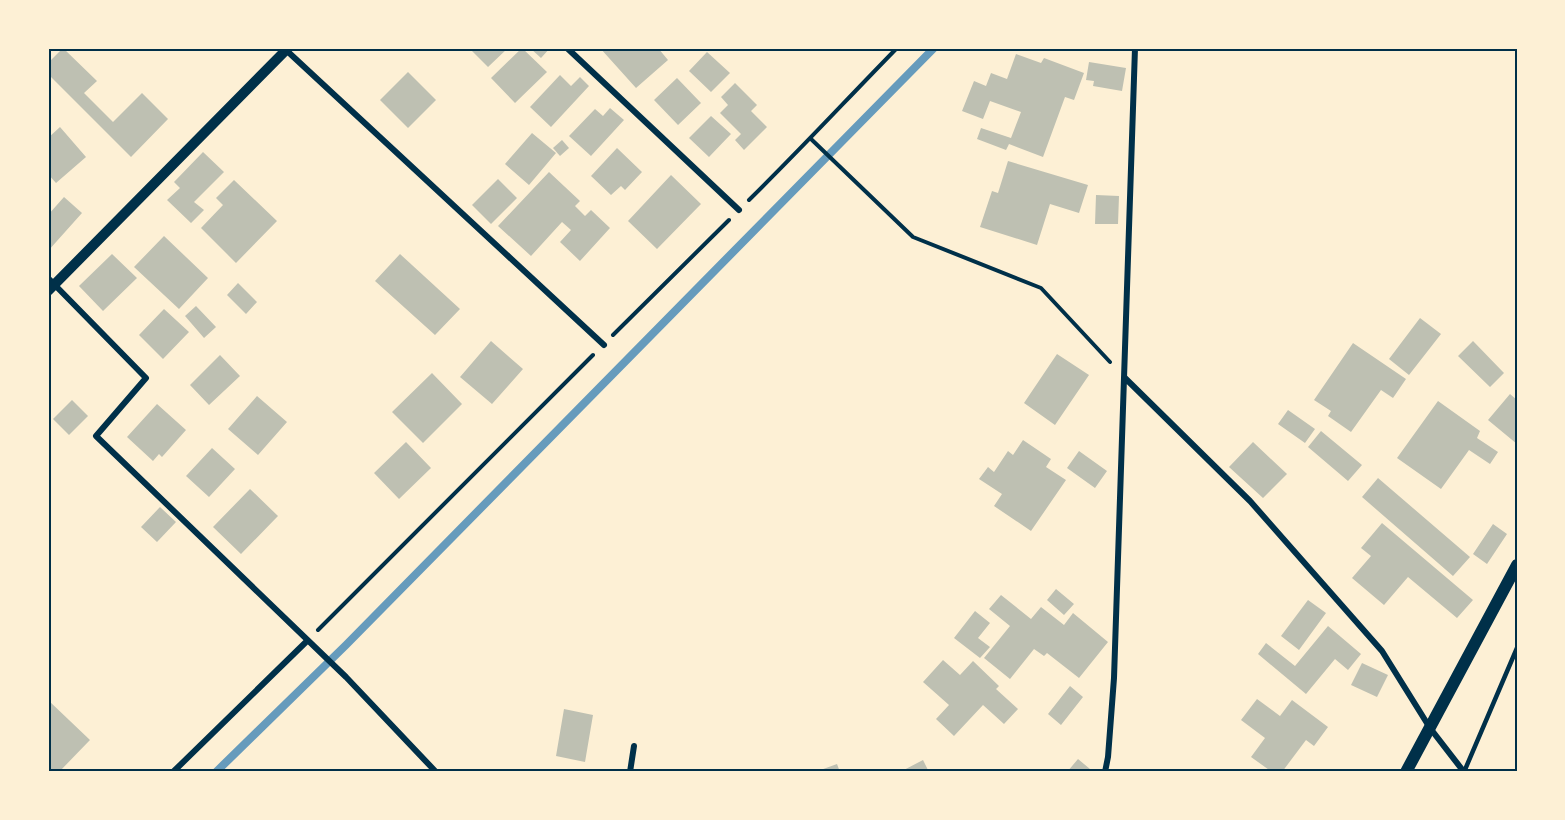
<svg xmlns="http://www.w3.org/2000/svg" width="1565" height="820" font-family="Ubuntu,sans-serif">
	<rect width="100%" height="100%" fill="#fdf0d5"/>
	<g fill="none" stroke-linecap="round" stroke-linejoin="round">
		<path stroke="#669bbc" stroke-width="8" d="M216,772L346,645L934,48"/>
	</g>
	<path fill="#bec0b2" d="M63,48L97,81L84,93L113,122L142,93L168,119L131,157L48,74V63Z
		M469,48H508L488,67Z
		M522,48L547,72L515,103L491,78Z
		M530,48H550L541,58Z
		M600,48H658L668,60L636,88Z
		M707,52L730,73L711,92L689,71Z
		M1016,54L1041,63L1044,58L1084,73L1074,100L1065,97L1043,157L1009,144L1006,150L977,139L981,128L1011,138L1021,112L990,101L983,119L962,111L974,81L986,86L991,73L1007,79Z
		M1089,62L1126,68L1122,91L1093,86L1094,81L1086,80Z
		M408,72L436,100L408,128L380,100Z
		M560,75L571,86L580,77L589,86L551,127L530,107Z
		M677,78L701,103L678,125L654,100Z
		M735,83L757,105L751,111L767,127L744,150L735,140L741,134L720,113L728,105L721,97Z
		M610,108L624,120L591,156L569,136L595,109L603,116Z
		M711,116L731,134L709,157L689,138Z
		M60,127L86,157L56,183L48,174V138Z
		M532,133L556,153L529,185L505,164Z
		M562,140L569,148L560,156L553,148Z
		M617,148L642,172L625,190L621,186L611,195L591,176Z
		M203,152L224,172L194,202L204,210L191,223L167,200L180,188L174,182Z
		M1008,161L1088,185L1079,213L1050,204L1037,245L980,227L992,191L998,193Z
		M549,172L580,201L575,206L585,216L591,210L610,228L580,261L560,242L571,230L562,222L531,256L498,226Z
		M671,175L701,204L657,249L628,221Z
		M498,179L517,198L491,224L472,205Z
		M234,180L277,221L236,263L201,228L223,205L216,198Z
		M1096,195L1119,196L1118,224H1095Z
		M64,197L82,213L48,251V215Z
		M164,236L208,278L179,309L134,267Z
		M112,254L137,278L103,311L79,286Z
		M400,254L460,309L435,335L375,281Z
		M238,283L257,302L246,314L227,295Z
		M196,306L216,327L204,338L185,316Z
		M164,309L189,332L163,359L139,335Z
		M1420,318L1441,334L1409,375L1389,359Z
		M491,341L523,369L492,404L460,377Z
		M1473,341L1504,373L1490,387L1458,356Z
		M1353,343L1406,379L1393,398L1381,390L1351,432L1328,416L1331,411L1314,400Z
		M1057,354L1089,375L1055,425L1024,403Z
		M220,355L240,376L209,405L190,385Z
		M432,373L462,404L423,443L392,412Z
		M1510,394L1517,400V444L1488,420Z
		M257,396L287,422L258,455L228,429Z
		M72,400L88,416L69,435L53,419Z
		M1438,401L1480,431L1477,438L1498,452L1490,464L1469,450L1441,489L1397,458Z
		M157,404L186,430L162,457L159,454L153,461L127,437Z
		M1288,410L1315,429L1305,443L1278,424Z
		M1321,431L1362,465L1348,481L1308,447Z
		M1023,440L1051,459L1046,467L1066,480L1031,531L994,506L1002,494L979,479L988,467L994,472L1008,451L1013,455Z
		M406,442L431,468L399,499L374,473Z
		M1253,442L1287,474L1263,498L1229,467Z
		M212,448L235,469L209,497L186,476Z
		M1079,451L1107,471L1095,488L1067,468Z
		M1378,478L1470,557L1453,576L1362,497Z
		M250,489L278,516L241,554L213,527Z
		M160,507L176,522L157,542L141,527Z
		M1382,523L1473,600L1457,618L1408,577L1384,605L1352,578L1371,556L1361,548Z
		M1493,524L1507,534L1487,564L1473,554Z
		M1056,589L1074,604L1064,615L1047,600Z
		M1001,595L1031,619L1041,607L1064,625L1073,613L1108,642L1079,678L1047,653L1044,656L1034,649L1010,679L984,658L1010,626L989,609Z
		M1308,600L1326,613L1299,650L1281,636Z
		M975,611L990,623L978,638L990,647L980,658L954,638Z
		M1328,626L1361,654L1348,670L1335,659L1306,694L1258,654L1266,643L1295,666Z
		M943,660L960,675L973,661L999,686L996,689L1018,709L1004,724L983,705L954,736L936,719L949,705L923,682Z
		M1362,663L1388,675L1377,697L1351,685Z
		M1070,686L1083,697L1061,725L1048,714Z
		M1257,699L1280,716L1292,700L1328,727L1314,746L1306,740L1282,772H1272L1251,757L1265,738L1241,720Z
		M48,700L90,740L59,772H48Z
		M564,709L593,715L585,762L556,756Z
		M1078,759L1090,769L1088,772H1067Z
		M923,760L929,772H900Z
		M837,764L840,772H815Z"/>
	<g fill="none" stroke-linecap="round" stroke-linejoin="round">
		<path stroke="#003049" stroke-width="4" d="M811,139L913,237L1041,288L1110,362
			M749,200C800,150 848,98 897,48
			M613,335L729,220
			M318,630L593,355"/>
		<path stroke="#003049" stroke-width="4.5" d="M1464,772L1517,648"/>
		<path stroke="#003049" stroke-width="6" d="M567,48L739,210
			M286,50L604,345
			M48,278L146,378L96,436L346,677L436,772
			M1125,378L1250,501L1382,651L1430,728L1464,772
			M173,772L307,641
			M630,772L634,746
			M1105,772L1108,757L1114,678L1135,48"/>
		<path stroke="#003049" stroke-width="10" d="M48,291L288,48"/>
		<path stroke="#003049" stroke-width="12" d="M1406,772L1517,565"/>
	</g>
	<rect width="1565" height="820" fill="none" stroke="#fdf0d5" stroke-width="99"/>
	<rect x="50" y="50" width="1466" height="720" fill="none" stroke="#003049" stroke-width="2"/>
</svg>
